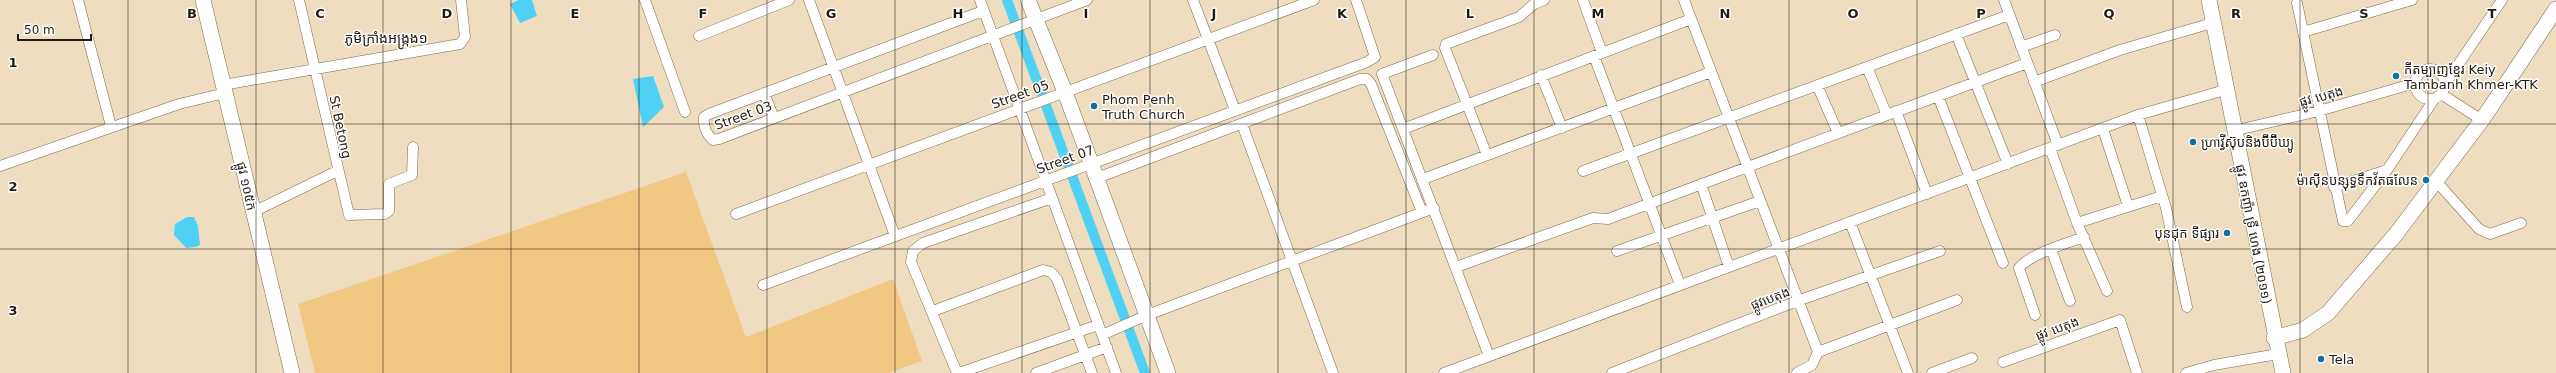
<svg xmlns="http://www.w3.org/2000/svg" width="2556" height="373" font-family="'DejaVu Sans','Noto Sans Khmer',sans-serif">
	<rect width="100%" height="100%" fill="#efddc0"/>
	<path fill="#f0c884" d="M686,172L746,337L893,279L922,361L889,373H315L298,304Z"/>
	<path fill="#4ed1f4" d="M519,0H532L537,16L520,23L510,4Z
		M653,76L664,107L643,127L633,79Z
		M187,217H194L198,226L200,245L195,247L186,248L174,235L175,224Z"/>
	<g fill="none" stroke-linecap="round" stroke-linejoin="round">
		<path stroke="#4ed1f4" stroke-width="10" d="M1007,0L1145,373"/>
		<g stroke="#79694f" stroke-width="11">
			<path id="street" d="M78,0L111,126
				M299,0L349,215L385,214L389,211V184L412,175L413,147
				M645,0L685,112
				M809,0L895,236
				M980,0L1116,373
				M1193,0L1235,110
				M1583,0L1602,53
				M1684,0L1818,352
				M2004,0L2058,145
				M2297,3L2343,221H2348L2387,170L2435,98
				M983,11L709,114L704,117C703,125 706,134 713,140L719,139L1087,0
				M2303,32L2412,0
				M1956,34L2008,164
				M699,36L789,0
				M2021,47L2055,35
				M1433,55L1382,74L1489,356
				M1594,56L1680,285
				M1867,67L1887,115
				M2415 84a15 15 0 1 1 30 0a15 15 0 1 1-30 0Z
				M1541,75L1562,128
				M2034,82L2120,50L2212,23
				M2445,84L2502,0
				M223,85L460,44L465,37L461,0
				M1817,85L1838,133
				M764,93L774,118
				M2441,94L2482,120
				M1938,96L2003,263
				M1896,111L1927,194
				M2138,115L2166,208L2187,307
				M1242,124L1333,373
				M1403,129L1691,19
				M2103,129L2128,206
				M2233,131L2319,111L2415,83
				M2050,148L2077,223L2107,291
				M1487,155L1445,48L1446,44L1519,17L1534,4L1544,0
				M0,166L179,104L225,93
				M1583,171L2009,15
				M1097,178L1360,79H1367L1371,84L1422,212
				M1423,179L1711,72
				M2436,181L2479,229L2490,234L2521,223
				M1701,184L1729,267
				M2334,187L2387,170
				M253,212L337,171
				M736,214L1314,0
				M1850,222L1908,373
				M2077,223L2162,196
				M2051,249L2070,301
				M1617,251L1760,201
				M1456,267L1593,218L1608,219L2027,63
				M763,285L1367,62L1375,57L1356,0
				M933,311L1043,270L1051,272L1057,279L1092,373
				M2035,315L2019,268C2030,254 2067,243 2084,237
				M1102,335L1147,315L1434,208
				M2003,362L2120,320L2137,373
				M957,373L911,262L913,251L923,243L1052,198
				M959,373L1098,325
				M1036,373L1107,347
				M1444,373L2138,115L2225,90
				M1612,373L1797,301L1940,251
				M1797,373L1812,365L1818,352L1957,300
				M1932,373L1972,358
				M2186,373L2214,365L2278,354"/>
		</g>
		<g stroke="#79694f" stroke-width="16">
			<path id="secondary" d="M203,0L292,373
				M1028,0L1065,92L1168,373
				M2209,0L2283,373
				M2274,338L2303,330L2328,313L2396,234L2482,120L2556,9"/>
		</g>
		<use href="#street" stroke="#fff" stroke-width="10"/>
		<use href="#secondary" stroke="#fff" stroke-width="15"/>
	</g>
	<path fill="none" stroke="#211a10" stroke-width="1" stroke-opacity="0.55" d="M128,0V373M256,0V373M383,0V373M511,0V373M639,0V373M767,0V373M895,0V373M1022,0V373M1150,0V373M1278,0V373M1406,0V373M1534,0V373M1661,0V373M1789,0V373M1917,0V373M2045,0V373M2173,0V373M2300,0V373M2428,0V373M0,124H2556M0,249H2556"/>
	<g fill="#10729f" stroke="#fff" stroke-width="1.5">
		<circle cx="2396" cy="76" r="4"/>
		<circle cx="1094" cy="106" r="4"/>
		<circle cx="2193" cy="142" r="4"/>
		<circle cx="2426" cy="180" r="4"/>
		<circle cx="2227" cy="233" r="4"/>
		<circle cx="2321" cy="359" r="4"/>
	</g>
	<g text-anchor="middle" stroke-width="3" stroke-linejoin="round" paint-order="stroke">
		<g font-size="13" fill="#211a10" stroke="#fff" text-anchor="start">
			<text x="2404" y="74">កីតម្បាញខ្មែរ Keiy<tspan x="2404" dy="15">Tambanh Khmer-KTK</tspan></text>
			<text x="1102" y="104">Phom Penh<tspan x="1102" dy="15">Truth Church</tspan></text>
			<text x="2201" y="147">ហ្រាវ្វីស៊ុបនិងប៊ីប៊ីឃ្យូ</text>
			<text x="2418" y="185" text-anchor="end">ម៉ាស៊ីនបន្សុទ្ធទឹកវ័តធលែន</text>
			<text x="2219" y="238" text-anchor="end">បុនជុក ទីផ្សារ</text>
			<text x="2329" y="364">Tela</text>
		</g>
		<g font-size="13" fill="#211a10" stroke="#fff">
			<text transform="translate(1020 94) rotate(-20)" y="5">Street 05</text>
			<text transform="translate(2321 96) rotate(-15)" y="5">ផ្លូវ បេតុង</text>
			<text transform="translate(743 115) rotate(-20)" y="5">Street 03</text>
			<text transform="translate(341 127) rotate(78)" y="5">St Betong</text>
			<text transform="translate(1065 159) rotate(-20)" y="5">Street 07</text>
			<text transform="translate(247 186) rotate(77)" y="5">ផ្លូវ ១០៥ក</text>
			<text transform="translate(2254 234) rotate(79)" y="5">ផ្លូវ ឧកញ៉ា ទ្រី ហេង (២០១១)</text>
			<text transform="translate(1770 298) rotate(-21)" y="5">ផ្លូវបេតុង</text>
			<text transform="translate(2057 328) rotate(-20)" y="5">ផ្លូវ បេតុង</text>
		</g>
		<g font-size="14" fill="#211a10" stroke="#fff">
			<text x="386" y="43">ភូមិក្រាំងអង្រ្កង១</text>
		</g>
	</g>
	<g font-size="13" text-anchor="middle" font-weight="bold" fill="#211a10" stroke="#fff" stroke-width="3" stroke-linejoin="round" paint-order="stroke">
		<text x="192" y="18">B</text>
		<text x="320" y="18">C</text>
		<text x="447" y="18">D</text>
		<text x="575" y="18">E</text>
		<text x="703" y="18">F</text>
		<text x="831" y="18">G</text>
		<text x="958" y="18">H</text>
		<text x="1086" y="18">I</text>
		<text x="1214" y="18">J</text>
		<text x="1342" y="18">K</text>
		<text x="1470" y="18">L</text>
		<text x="1598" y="18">M</text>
		<text x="1725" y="18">N</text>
		<text x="1853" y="18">O</text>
		<text x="1981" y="18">P</text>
		<text x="2109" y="18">Q</text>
		<text x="2236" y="18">R</text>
		<text x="2364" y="18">S</text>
		<text x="2492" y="18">T</text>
		<text x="13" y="67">1</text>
		<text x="13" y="191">2</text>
		<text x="13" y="315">3</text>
	</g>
	<path d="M18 34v6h73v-6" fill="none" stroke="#211a10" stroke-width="2"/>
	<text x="24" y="34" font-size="12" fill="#211a10" stroke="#ffffff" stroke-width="3" paint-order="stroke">50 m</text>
</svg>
